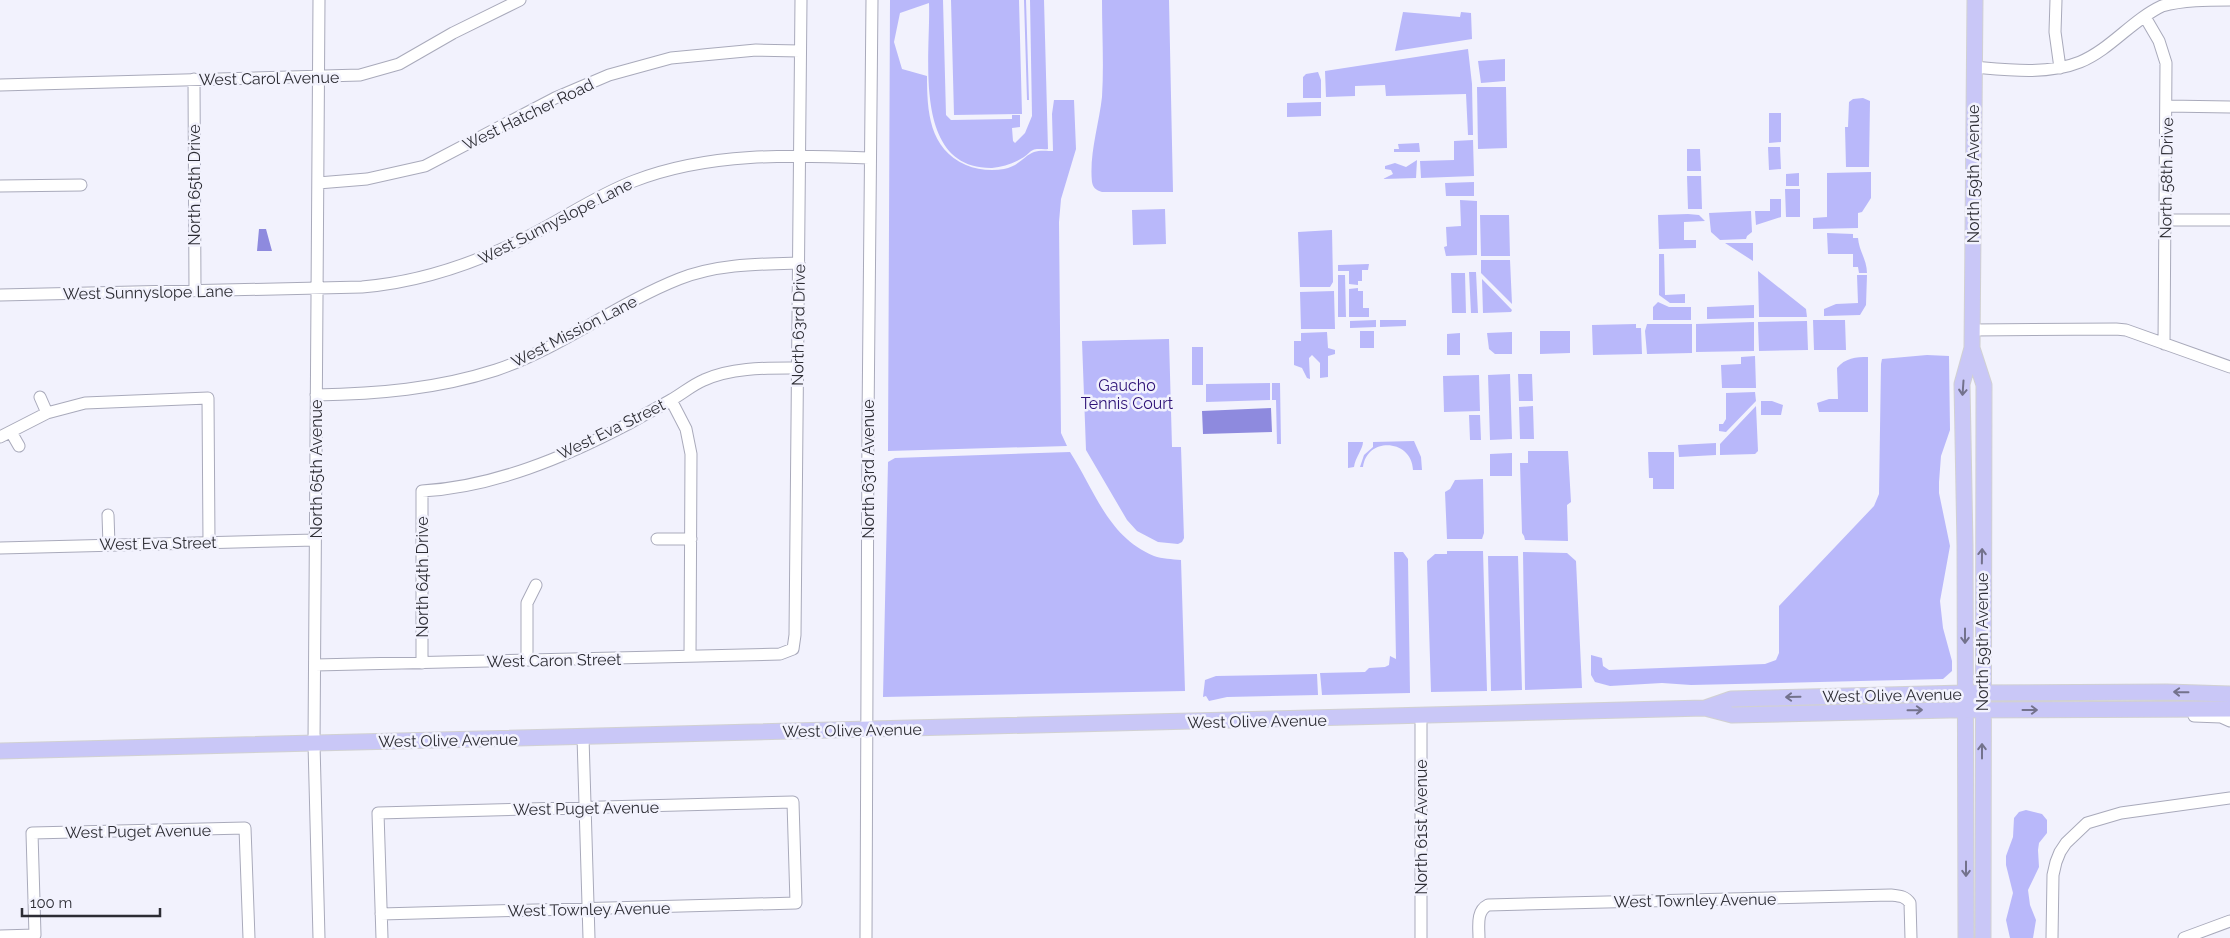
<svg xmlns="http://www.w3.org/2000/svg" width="2230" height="938" font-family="Raleway,sans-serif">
	<rect width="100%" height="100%" fill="#f2f2fd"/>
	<path fill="#b9b8fa" d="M890,0H943L946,115L951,120L1012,119V115H1020V127L1012,128L1013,141L1015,143L1025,133L1032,116L1030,0H1044L1048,149C1044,150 1037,148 1033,150C1030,151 1027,155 1024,157C1015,163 1003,167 992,168C911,169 931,54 929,3L900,13L894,42L902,69L927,76C927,111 929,149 966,165C977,170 992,171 1004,169C1019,166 1025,155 1034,152C1039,150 1048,151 1053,151L1052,114L1054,100H1074L1076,149L1061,199L1059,222L1061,433L1067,446L888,451Z
		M951,0H1019L1022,114L954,115Z
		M1024,0H1026L1029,100H1027Z
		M1102,0H1169L1173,192H1102C1096,190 1093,188 1092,182C1089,155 1099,124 1102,97C1104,65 1102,32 1102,0Z
		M1403,12L1460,17L1461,12L1471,13L1472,39L1395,51Z
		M1468,49L1472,84L1473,135H1468L1466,94L1386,96L1385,85L1355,86V96L1326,97L1325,71Z
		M1505,59V81L1481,83L1478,61Z
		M1318,72L1321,80V98H1303V77L1306,74Z
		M1477,87H1506L1507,148L1478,149Z
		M1863,98L1870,101L1869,167H1846L1845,127H1848L1849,102L1853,99Z
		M1321,102V116L1287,117V103Z
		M1769,113H1781V142L1769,143Z
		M1473,140L1474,176L1421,178L1420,161L1454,160V141Z
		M1419,143L1420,152H1394V149H1399L1398,144Z
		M1768,147H1780L1781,169L1769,170Z
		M1687,149H1700L1701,171H1687Z
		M1417,160L1416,178L1383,179L1393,174L1391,170L1385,169V166L1395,163L1406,167Z
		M1871,172V198L1862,212L1858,213V228L1813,229V218L1827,217V173Z
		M1799,173V186H1786V174Z
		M1687,176H1701L1702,209H1688Z
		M1474,182V196H1446L1445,183Z
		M1785,189H1800V217H1786Z
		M1770,199H1781V217L1756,225L1755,211H1770Z
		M1460,200L1477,201V255L1446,256L1444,247L1447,246L1446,227L1461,226Z
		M1165,209L1166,244L1133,245L1132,210Z
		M1751,211L1752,232L1747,236L1746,239L1720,240L1711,232L1709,213Z
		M1688,214L1699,215L1705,221L1684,222V240H1696V248L1659,249L1658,215Z
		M1480,215H1509L1510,256H1481Z
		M1332,230L1333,282L1330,287H1300L1298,232Z
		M1827,233L1853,234V238H1858C1859,251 1867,260 1867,273H1859L1858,267H1853V254H1828Z
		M1725,243H1753V261Z
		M1659,254H1664L1665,295L1685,294V303H1670L1659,295Z
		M1481,260H1510L1512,304L1481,273Z
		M1369,264L1368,270H1362V281H1358V285L1349,284V271H1338V265Z
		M1758,271L1806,309L1807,317H1759Z
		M1469,272H1476L1478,313H1471Z
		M1451,273H1465L1466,313H1452Z
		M1338,275H1345L1346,317H1338Z
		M1857,275H1867L1866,305L1860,315L1824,316V309L1836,304L1858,303Z
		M1482,279L1512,310L1511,312L1483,313Z
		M1358,288V291H1363V308H1369V317H1349V289Z
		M1334,291L1335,329H1301L1300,292Z
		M1658,302L1669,307H1691V320H1653V307Z
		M1754,305V318L1707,319V307Z
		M1376,320V327L1350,328V321Z
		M1380,320H1406V326L1380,327Z
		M1813,320H1845L1846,350H1814Z
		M1807,321L1808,350L1759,351L1758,322Z
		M1754,322V351L1696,352V324Z
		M1636,324V328H1641L1642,354L1593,355L1592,325Z
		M1647,324H1692V353L1647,354L1645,331Z
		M1374,331V348H1360V331Z
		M1570,331V353L1540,354V331Z
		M1327,332L1328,348L1335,350V354L1328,356V377L1320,378V363L1312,355L1309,358L1310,379L1307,378L1302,368L1294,365V341H1301V333Z
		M1512,332V354H1495L1489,349L1487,333Z
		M1460,333V355H1447V334Z
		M1169,339L1172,447H1181L1184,538L1182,542L1178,544L1158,542L1137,531L1127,520L1086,450L1082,341Z
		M1192,347H1203V385H1192Z
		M1927,355L1949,356L1950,430L1941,456L1939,482V493L1950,546L1940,601L1943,628L1952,661V671L1943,679L1691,685L1662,683L1610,686L1595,682L1591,675V655L1602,658L1603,666L1609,670L1765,664L1776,660L1779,653V606L1874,506L1879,494L1881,364L1882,359Z
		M1755,356L1756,388H1722L1721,365L1741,364V357Z
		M1868,357V412H1819L1817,403L1829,399H1838L1837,368C1845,358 1856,357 1868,357Z
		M1510,374L1512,439L1490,440L1488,375Z
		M1518,374H1532L1533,401H1519Z
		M1479,375L1480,411L1444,412L1443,376Z
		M1270,383V400L1206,402V384Z
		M1272,383H1280L1281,444H1277L1276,400H1272Z
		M1755,392L1756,401L1726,432L1719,431V424H1723L1726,419V393Z
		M1761,401H1772L1783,405L1781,415H1761Z
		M1533,406L1534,439H1520L1519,407Z
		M1756,406L1758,451L1755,454L1720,455V444Z
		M1469,415H1480L1481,440H1470Z
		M1414,441L1421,457L1422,470H1413C1412,439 1367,436 1363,467H1360L1364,455L1373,447V442Z
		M1348,442H1363C1363,449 1355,458 1354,467L1348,468Z
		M1716,443V455L1679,457L1678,445Z
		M1528,451H1568L1571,502L1567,505L1568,541L1525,540L1524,536L1522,533L1520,463H1528Z
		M1070,452C1095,491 1108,537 1154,556C1162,559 1172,559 1181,560L1185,691L883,697L888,462L895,458Z
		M1648,452H1674V489H1653V478H1649Z
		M1512,453V476H1490V454Z
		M1483,479L1484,533L1482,539H1447L1445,492L1450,489L1455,480Z
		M1447,551H1483L1487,691L1431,692L1427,561L1435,554H1447Z
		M1394,552H1403L1408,559L1410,693L1322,695L1320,673L1365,672L1369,668L1385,667L1389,665L1390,656L1396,659Z
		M1523,552L1567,553L1576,561L1582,688L1525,690Z
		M1488,556H1518L1522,690L1491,691Z
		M1317,674L1318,695L1227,697L1209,701L1206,696L1203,697L1205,680L1216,676Z
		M2026,810L2042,814L2047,820V833L2039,843L2038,850L2039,867L2028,890L2030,905L2036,920L2033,938H2010L2006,920L2013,893L2006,865V856L2013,837L2014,818L2019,812Z"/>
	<path fill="#8e8ade" d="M259,229H266L272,251H257Z
		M1271,408L1272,432L1203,434L1202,411Z"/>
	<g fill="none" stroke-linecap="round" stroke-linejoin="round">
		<g stroke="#a9aabb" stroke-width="13">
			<path id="minor" d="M319,0L314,744L319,938
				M2056,0L2055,32L2060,68
				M2145,17L2159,41L2166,63L2164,344
				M1974,67C2008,70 2048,75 2080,62C2111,49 2132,20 2162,6C2183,0 2208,0 2230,0
				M194,79L195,291
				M0,85L360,75L399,64L453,33L520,0
				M2167,106L2230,107
				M318,183L367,179L425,166L555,98L609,75L671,58L756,50L800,51
				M0,186L81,185
				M2166,220H2230
				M0,295L362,287C421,282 474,264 527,237C563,219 597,195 634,181C709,152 790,155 869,158
				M1972,330L2116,329L2126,330L2230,367
				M316,395C377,394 437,389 496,370C561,348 616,304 679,279C717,264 758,264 799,263
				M40,397L47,413
				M671,400L686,429L691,454L690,656
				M11,432L19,446
				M0,437L47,413L85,403L208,398L209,542
				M108,515L109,545
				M657,539H691
				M0,548L315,540
				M527,660V603L536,585
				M422,663V491C494,487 565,457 628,424C642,416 657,408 671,400C682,394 692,385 704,380C732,367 767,368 798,368
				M315,665L780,654L793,649L795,635L801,0
				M2194,716L2221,717L2230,721
				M583,737L589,938
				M381,914L796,903L793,802L378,813L382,938
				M0,936L35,935L32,833L245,828L249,938
				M866,938L868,423L872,0
				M1421,938V717
				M1479,938C1479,926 1476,911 1488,905L1891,895C1900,896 1905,896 1910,903L1911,938
				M2052,938L2053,875L2056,862L2060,852L2066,843L2087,823L2121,813L2230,798
				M2184,938L2230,921"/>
		</g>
		<g stroke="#d1d1d2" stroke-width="17">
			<path id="major" d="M1972,348L1984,385L1983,938
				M1705,708L1731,699L1964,693L2167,692L2230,694
				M0,751L1705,708L1732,715L1950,710L2230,709
				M1966,938L1965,546L1962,384L1972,348L1975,0"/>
		</g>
		<use href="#minor" stroke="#fff" stroke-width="11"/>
		<use href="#major" stroke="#c9c7f7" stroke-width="15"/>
	</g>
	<defs><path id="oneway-shaft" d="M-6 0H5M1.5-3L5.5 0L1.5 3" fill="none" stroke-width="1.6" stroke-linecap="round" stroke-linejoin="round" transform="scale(1.25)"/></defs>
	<g stroke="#73728c">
		<use href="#oneway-shaft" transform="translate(1963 388) rotate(94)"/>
		<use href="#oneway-shaft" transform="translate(1982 556) rotate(-89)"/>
		<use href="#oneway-shaft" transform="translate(1965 636) rotate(90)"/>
		<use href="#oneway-shaft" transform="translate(2181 692) rotate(-179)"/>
		<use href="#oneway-shaft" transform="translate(1793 697) rotate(179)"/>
		<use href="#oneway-shaft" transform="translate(1915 710) rotate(-1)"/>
		<use href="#oneway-shaft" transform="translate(2030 710)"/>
		<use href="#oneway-shaft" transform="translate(1982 751) rotate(-90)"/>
		<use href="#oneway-shaft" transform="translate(1966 869) rotate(90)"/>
	</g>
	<g text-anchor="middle" stroke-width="5" stroke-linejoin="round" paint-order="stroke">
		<g font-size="16" fill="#2d2d34" stroke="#f2f2fd">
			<text transform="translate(269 78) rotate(-1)" y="6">West Carol Avenue</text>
			<text transform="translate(528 114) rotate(-26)" y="6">West Hatcher Road</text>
			<text transform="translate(1973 174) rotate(-90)" y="6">North 59th Avenue</text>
			<text transform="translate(2166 178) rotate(-89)" y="6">North 58th Drive</text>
			<text transform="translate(194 185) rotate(-90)" y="6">North 65th Drive</text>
			<text transform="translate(555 221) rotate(-27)" y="6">West Sunnyslope Lane</text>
			<text transform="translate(148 292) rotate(-1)" y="6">West Sunnyslope Lane</text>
			<text transform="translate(798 325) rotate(-89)" y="6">North 63rd Drive</text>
			<text transform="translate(574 331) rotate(-27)" y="6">West Mission Lane</text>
			<text transform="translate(611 429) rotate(-26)" y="6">West Eva Street</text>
			<text transform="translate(316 469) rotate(-90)" y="6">North 65th Avenue</text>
			<text transform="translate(868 469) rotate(-90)" y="6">North 63rd Avenue</text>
			<text transform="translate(158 543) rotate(-1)" y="6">West Eva Street</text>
			<text transform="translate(422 577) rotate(-90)" y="6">North 64th Drive</text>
			<text transform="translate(1982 642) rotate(-90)" y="6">North 59th Avenue</text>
			<text transform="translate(554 660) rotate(-1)" y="6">West Caron Street</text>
			<text transform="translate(1892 695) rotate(-1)" y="6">West Olive Avenue</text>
			<text transform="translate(1257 721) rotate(-1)" y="6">West Olive Avenue</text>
			<text transform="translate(852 730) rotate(-1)" y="6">West Olive Avenue</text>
			<text transform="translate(448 740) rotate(-1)" y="6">West Olive Avenue</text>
			<text transform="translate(586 808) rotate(-1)" y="6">West Puget Avenue</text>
			<text transform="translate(1421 827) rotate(-90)" y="6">North 61st Avenue</text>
			<text transform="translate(138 831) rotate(-1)" y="6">West Puget Avenue</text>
			<text transform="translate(1695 900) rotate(-1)" y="6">West Townley Avenue</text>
			<text transform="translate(589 909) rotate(-1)" y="6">West Townley Avenue</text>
		</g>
		<g font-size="16" fill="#2e1377" stroke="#f2f2fd">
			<text x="1127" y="391">Gaucho<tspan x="1127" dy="18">Tennis Court</tspan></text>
		</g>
	</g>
	<path d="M22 908v8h138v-8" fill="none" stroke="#2d2d34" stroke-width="2.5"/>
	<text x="30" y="908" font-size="15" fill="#2d2d34" stroke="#f2f2fd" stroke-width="4" paint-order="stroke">100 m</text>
</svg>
